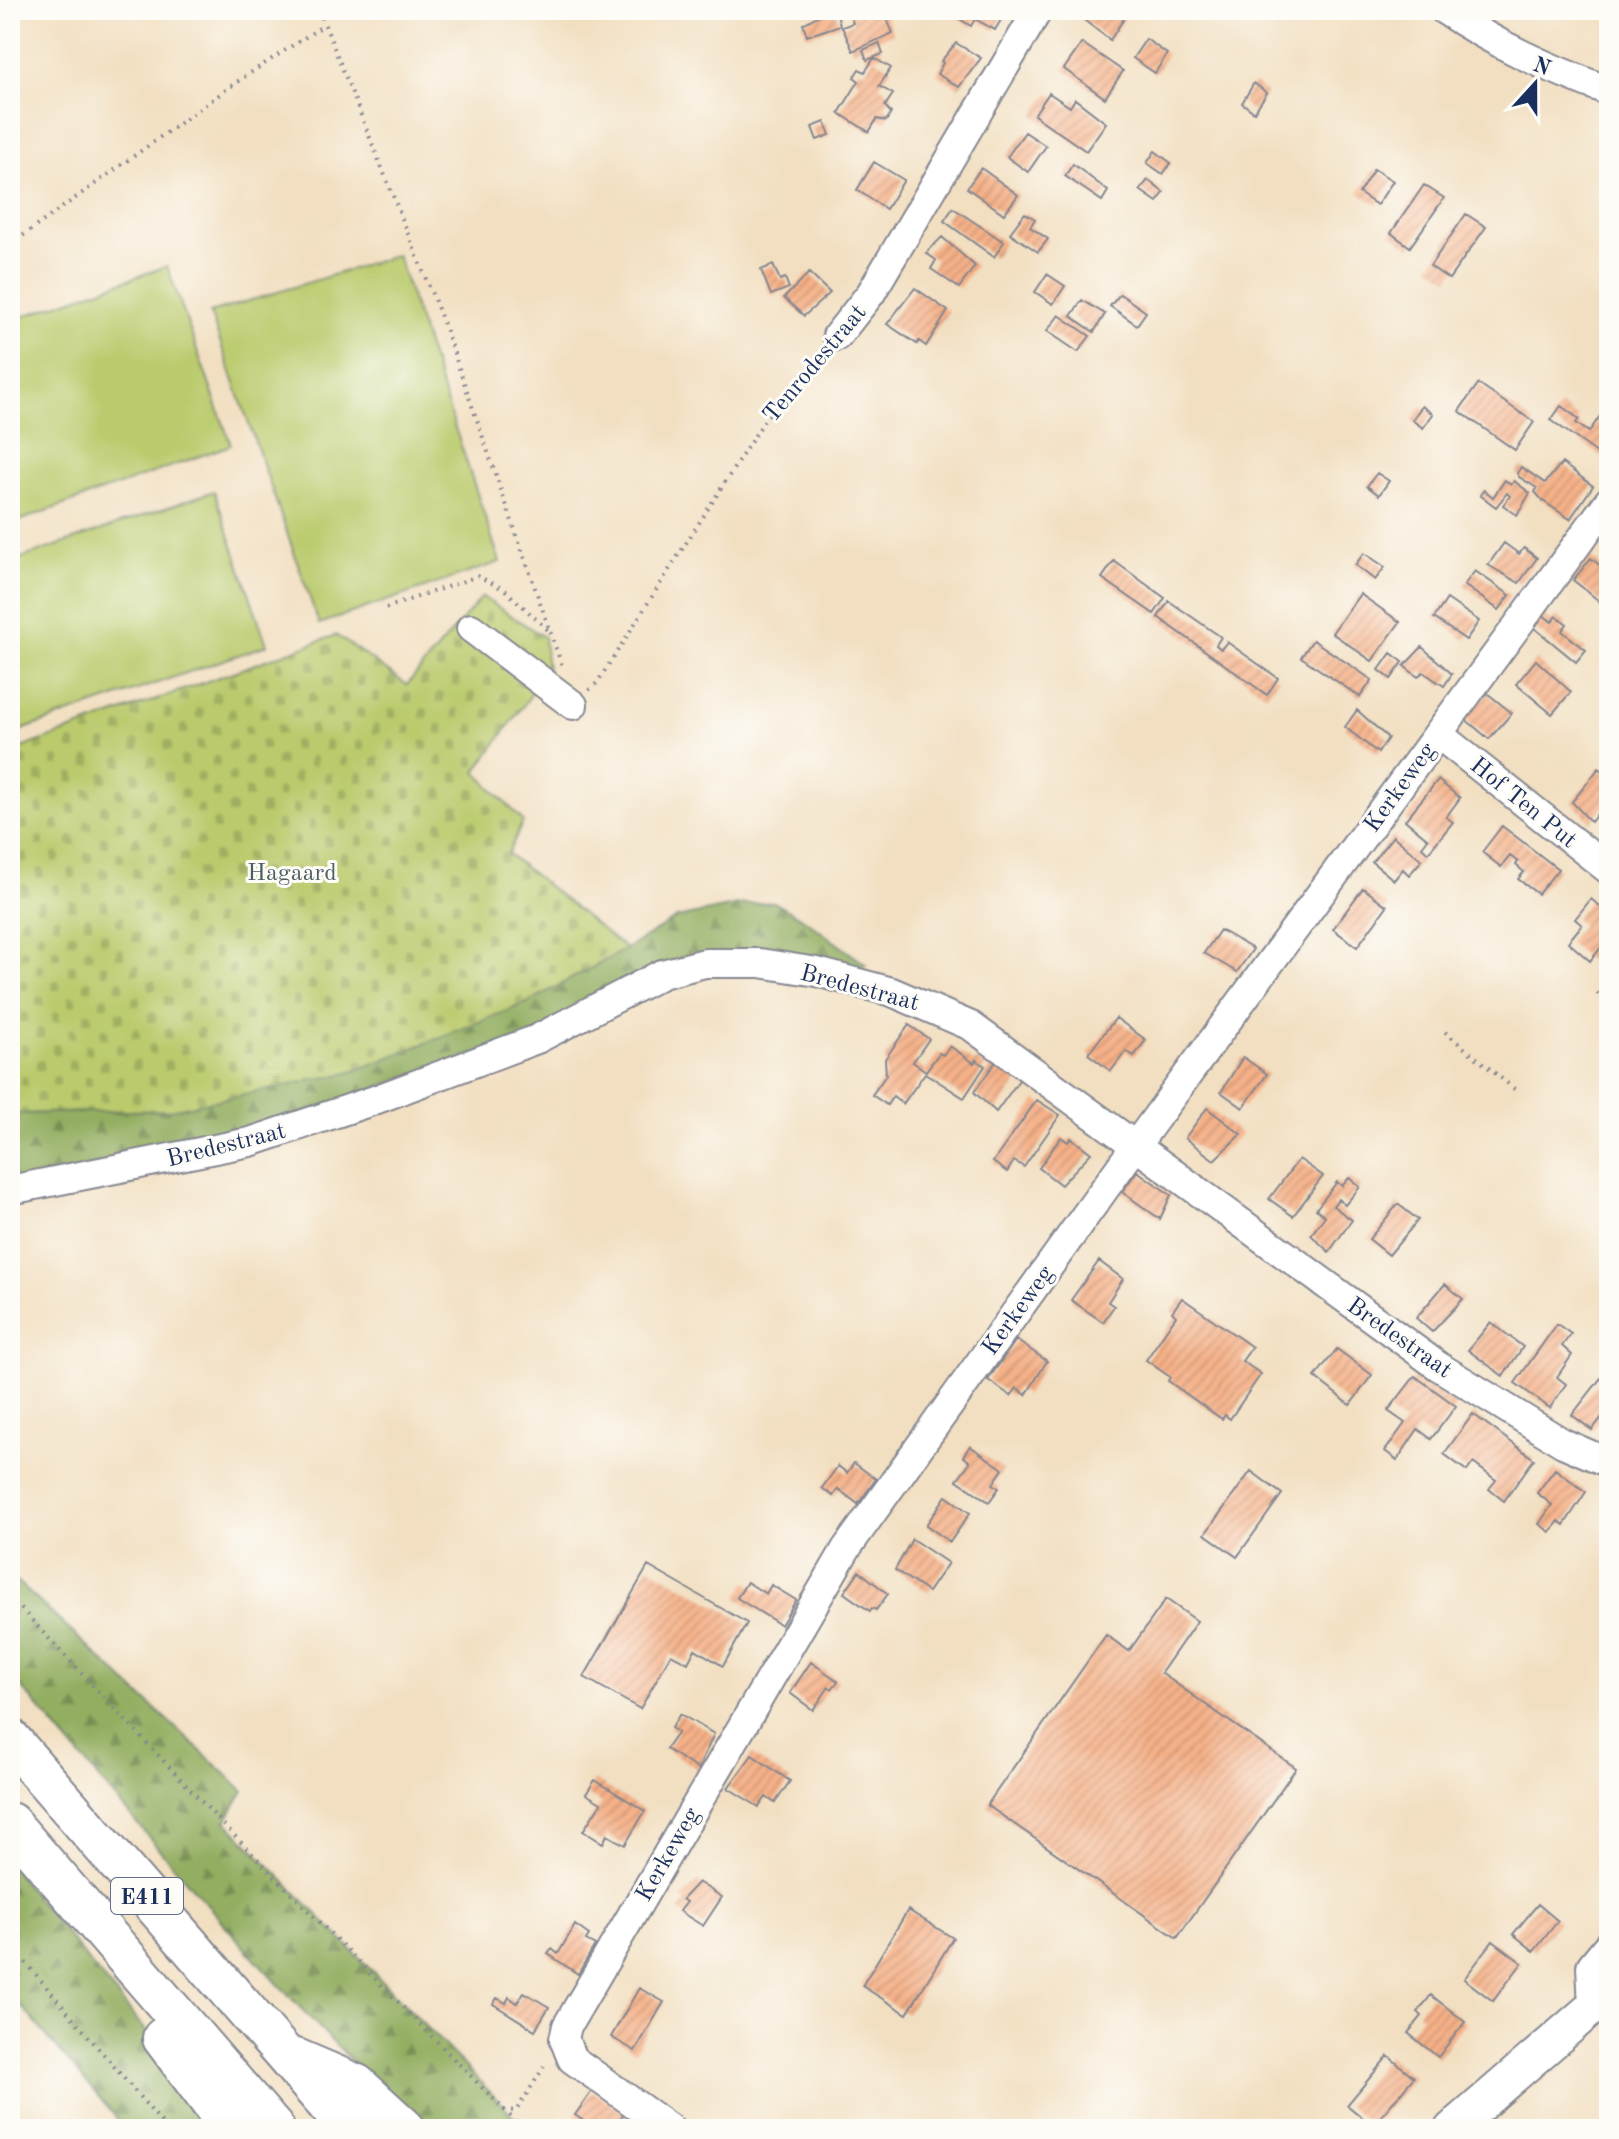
<svg xmlns="http://www.w3.org/2000/svg" width="1619" height="2139" font-family="'Old Standard TT',serif">
	<defs>
		<pattern id="forest-firs" width="22" height="20" patternUnits="userSpaceOnUse" patternTransform="scale(2)"><rect width="22" height="20" fill="#93ae60"/><path d="M5 1l3.5 6h-7zM16 11l3.5 6h-7z" fill="#778e52"/></pattern>
		<pattern id="cemetery-stones" width="16" height="16" patternUnits="userSpaceOnUse" patternTransform="scale(2)"><rect width="16" height="16" fill="#baca6c"/><path d="M2 7V4a2 2 0 0 1 4 0v3zM10 15v-3a2 2 0 0 1 4 0v3z" fill="#9fae60"/></pattern>
		<pattern id="building-hatch" width="6" height="6" patternUnits="userSpaceOnUse" patternTransform="scale(2)"><rect width="6" height="6" fill="#f5b087"/><path d="M-1 1l2-2M0 6l6-6M5 7l2-2" fill="none" stroke="#d19877"/></pattern>
	</defs>
	<rect width="100%" height="100%" fill="#fdfcf7"/>
	<filter id="ink" filterUnits="userSpaceOnUse"><feTurbulence type="fractalNoise" baseFrequency=".0125" numOctaves="2"/><feDisplacementMap in="SourceGraphic" scale="16" xChannelSelector="R" yChannelSelector="G"/><feConvolveMatrix kernelMatrix="1 2 1 2 8 2 1 2 1" color-interpolation-filters="sRGB"/></filter>
	<filter id="wash" filterUnits="userSpaceOnUse"><feTurbulence type="fractalNoise" baseFrequency=".006" numOctaves="4" result="noise"/><feDisplacementMap in="SourceGraphic" scale="32" xChannelSelector="R" yChannelSelector="G"/><feGaussianBlur stdDeviation="1.8" result="paint"/><feColorMatrix in="noise" values="0 0 0 0 0 0 0 0 0 0 0 0 0 0 0 0 0 1.4 0 .05"/><feComposite in="paint" operator="in"/></filter>
	<g filter="url(#wash)">
		<rect width="100%" height="100%" fill="#f2dfc1"/>
		<path fill="url(#forest-firs)" stroke="#576e5f" stroke-width="2" d="M774,902L807,921L866,965L852,973L703,954L536,1033L244,1133L10,1183V1114L170,1110L626,949L677,918L738,905Z
			M10,1575L244,1791L226,1821L526,2129H423C272,1991 143,1829 10,1674Z
			M10,1866L157,2044L220,2129H126L10,1993Z"/>
		<path fill="url(#cemetery-stones)" stroke="#6a7c65" stroke-width="2" d="M482,597L544,637L547,672L476,772L523,821L508,854L626,949L527,1003L352,1072L170,1110L10,1114V752L336,635L407,685Z"/>
		<path fill="#baca6c" stroke="#6a7c65" stroke-width="2" d="M397,255L500,562L319,624L210,313Z
			M167,266L231,445L10,524V321Z
			M214,491L267,645L10,734V562Z"/>
		<g id="blocks">
			<path fill="url(#building-hatch)" d="M828,10L837,14L840,25L807,36L803,24Z
				M848,10H883L893,33L853,51L842,27L853,23Z
				M952,10H1007L995,30L975,19L971,26L950,13Z
				M1071,10H1122L1127,14L1110,40Z
				M1146,39L1167,54L1155,73L1133,58Z
				M879,43L883,54L867,60L863,50Z
				M956,43L981,58L959,87L937,74L943,63L941,61Z
				M1082,43L1123,71L1105,98L1064,69Z
				M874,58L891,68L879,86L893,94L885,106L891,113L886,121L877,119L869,132L839,113L859,81L854,77L859,69L865,72Z
				M1254,83L1267,93L1254,112L1242,103Z
				M1049,93L1070,107L1075,99L1106,123L1086,151L1034,115Z
				M825,122L830,135L817,140L812,127Z
				M1025,132L1046,146L1028,172L1007,157Z
				M1155,151L1171,163L1163,174L1147,163Z
				M874,162L904,180L886,209L857,190Z
				M1073,164L1108,191L1102,201L1065,176Z
				M981,168L1018,195L1004,214L967,188Z
				M1374,169L1393,181L1377,205L1359,193Z
				M1148,180L1164,193L1157,202L1140,190Z
				M1424,185L1444,198L1410,247L1391,233Z
				M953,208L1004,242L994,257L944,221Z
				M1025,213L1035,219L1030,227L1048,239L1038,252L1010,233Z
				M1466,214L1486,227L1449,279L1430,266Z
				M942,237L975,266L959,288L931,269L936,260L926,253Z
				M773,265L780,280L785,278L789,288L771,295L761,270Z
				M809,273L830,293L804,316L784,298Z
				M1047,274L1065,286L1053,304L1035,292Z
				M915,288L948,311L926,346L919,341L917,344L887,324Z
				M1120,294L1146,312L1137,325L1110,306Z
				M1082,300L1105,314L1094,332L1071,316Z
				M1059,315L1090,336L1078,352L1047,331Z
				M1478,384L1534,422L1515,450L1459,411Z
				M1422,406L1433,414L1423,428L1412,420Z
				M1561,406L1579,419L1576,423L1589,432L1602,413L1609,418V452L1604,458L1551,420Z
				M1562,463L1593,486L1570,519L1543,501L1535,492L1537,488L1519,477L1517,473L1521,467L1545,483Z
				M1377,473L1389,481L1379,495L1367,486Z
				M1505,480L1511,485L1514,481L1530,493L1517,515L1503,505L1510,496L1507,493L1496,507L1480,495L1484,490L1493,497Z
				M1504,543L1519,554L1524,548L1537,558L1519,583L1488,565Z
				M1364,553L1385,567L1375,580L1355,565Z
				M1591,558L1609,573V609L1573,580Z
				M1114,561L1165,598L1154,614L1102,578Z
				M1475,571L1510,595L1499,610L1464,585Z
				M1360,594L1400,622L1372,661L1332,633Z
				M1447,599L1479,621L1466,640L1434,618Z
				M1169,601L1221,637L1216,645L1221,649L1227,642L1278,678L1267,695L1158,617Z
				M1542,614L1552,622L1557,616L1567,624L1562,631L1586,650L1576,662L1532,626Z
				M1313,640L1372,680L1360,697L1301,657Z
				M1422,647L1452,674L1444,686L1423,672L1418,677L1404,666Z
				M1391,653L1403,662L1391,679L1379,670Z
				M1536,660L1571,692L1552,714L1516,684Z
				M1487,693L1512,713L1489,739L1465,719Z
				M1357,710L1388,738L1378,753L1345,727Z
				M1599,768L1609,776L1605,784L1609,787V799L1591,822L1572,802Z
				M1438,780L1460,798L1446,817L1453,822L1428,853L1422,847L1428,839L1405,820Z
				M1502,826L1558,869L1538,894L1518,879L1524,872L1516,865L1518,862L1510,856L1501,867L1482,852Z
				M1393,836L1422,860L1409,875L1403,869L1394,880L1372,862Z
				M1363,888L1387,906L1357,947L1333,929Z
				M1591,899L1609,914V938L1590,961L1568,942L1582,925L1575,919Z
				M1220,930L1253,949L1237,972L1204,953Z
				M1116,1018L1146,1040L1134,1056L1126,1051L1111,1071L1088,1054Z
				M909,1025L929,1039L913,1062L926,1071L939,1053L943,1055L950,1046L974,1063L976,1060L985,1066L964,1098L925,1073L903,1104L893,1096L887,1105L872,1095L886,1075L885,1059Z
				M1243,1057L1267,1074L1243,1108L1221,1092Z
				M998,1059L1022,1076L996,1112L974,1092Z
				M1037,1100L1060,1115L1024,1167L1014,1161L1007,1172L993,1162Z
				M1207,1108L1241,1134L1214,1160L1185,1138Z
				M1061,1137L1068,1142L1071,1138L1091,1153L1061,1185L1039,1168Z
				M1299,1159L1323,1176L1293,1216L1269,1199Z
				M1137,1171L1171,1195L1160,1219L1122,1192Z
				M1349,1178L1360,1187L1345,1205L1338,1199L1333,1206L1352,1220L1329,1252L1311,1235L1325,1216L1316,1209L1337,1182L1342,1186Z
				M1398,1204L1418,1220L1389,1255L1369,1239Z
				M1099,1261L1123,1279L1108,1302L1114,1306L1103,1322L1071,1300Z
				M1445,1284L1463,1299L1432,1332L1416,1318Z
				M1182,1298L1252,1347L1242,1361L1261,1374L1230,1419L1225,1415L1222,1419L1168,1381L1170,1377L1146,1360L1176,1316L1172,1312Z
				M1491,1322L1523,1347L1503,1376L1468,1350Z
				M1557,1324L1571,1334L1562,1346L1572,1355L1557,1377L1566,1384L1550,1408L1515,1383Z
				M1016,1340L1047,1361L1026,1395L1017,1388L1011,1396L988,1380Z
				M1337,1349L1372,1375L1350,1405L1315,1377Z
				M1415,1376L1456,1406L1431,1439L1418,1429L1397,1460L1385,1451L1405,1423L1388,1411Z
				M1601,1378L1609,1384V1408L1592,1430L1572,1415Z
				M1473,1414L1534,1459L1504,1501L1489,1489L1496,1480L1473,1463L1467,1471L1444,1454Z
				M970,1446L1003,1469L993,1484L999,1488L989,1502L957,1480L970,1462L963,1456Z
				M854,1463L876,1479L858,1504L838,1489L833,1496L822,1488L838,1466L847,1473Z
				M1555,1469L1586,1492L1564,1525L1559,1521L1550,1532L1539,1524L1552,1505L1537,1493Z
				M1251,1471L1282,1494L1237,1557L1205,1534Z
				M946,1496L970,1513L950,1542L926,1525Z
				M912,1539L948,1563L928,1592L895,1570Z
				M648,1566L747,1623L723,1666L695,1649L688,1663L671,1654L640,1709L584,1677Z
				M859,1571L888,1594L876,1610L872,1608L870,1611L844,1593Z
				M747,1582L766,1594L771,1585L796,1600L781,1625L737,1598Z
				M1166,1599L1197,1621L1161,1673L1296,1768L1177,1938L987,1805L1106,1635L1129,1651Z
				M811,1662L838,1681L832,1689L829,1687L813,1710L790,1693Z
				M680,1714L714,1734L698,1769L666,1749L678,1732L671,1728Z
				M752,1755L790,1781L775,1803L766,1797L759,1807L728,1788Z
				M595,1780L645,1811L625,1845L607,1835L603,1843L583,1831L601,1803L586,1794Z
				M698,1882L722,1897L703,1926L679,1911L686,1902L682,1899Z
				M1538,1904L1558,1921L1534,1951L1513,1934Z
				M908,1910L953,1938L907,2014L862,1986Z
				M575,1925L589,1935L586,1940L595,1945L578,1974L548,1954L552,1949L558,1954Z
				M1493,1941L1522,1963L1493,2001L1464,1979Z
				M639,1988L664,2002L635,2051L611,2037Z
				M524,1992L549,2007L535,2030L493,2004L497,1998L506,2003L509,1997L517,2003Z
				M1431,1995L1465,2022L1438,2057L1408,2033L1422,2016L1418,2012Z
				M1388,2056L1414,2077L1373,2126L1347,2105Z
				M592,2091L624,2113L613,2129L605,2124L601,2129H595L575,2115Z"/>
		</g>
	</g>
	<g filter="url(#ink)">
		<use href="#blocks" fill-opacity="0" stroke="#868790" stroke-width="2"/>
		<g fill="none" stroke-linecap="round" stroke-linejoin="round">
			<g stroke="#868790" stroke-width="32">
				<path id="minor" d="M1444,10C1496,45 1550,69 1609,91
					M837,336L871,293L1038,10
					M471,628L573,705
					M1438,734L1609,870
					M10,1190L250,1142L372,1101L537,1039L662,974L705,963H760L817,972L892,992L971,1026L1438,1366L1563,1443L1609,1463
					M1593,2008L1591,1966L1609,1944
					M670,2129L572,2059L564,2039L567,2026L846,1549L1136,1145L1609,501"/>
			</g>
			<g stroke="#868790" stroke-width="38">
				<path id="major" d="M1452,2129L1609,1993"/>
			</g>
			<g stroke="#868790" stroke-width="44">
				<path id="highway" d="M10,1739L349,2129
					M10,1823L274,2129
					M163,2038L231,2129
					M296,2059L357,2085L405,2129"/>
			</g>
			<path stroke="#868790" stroke-width="4" stroke-dasharray="2 6" stroke-linecap="butt" d="M319,10L442,319L562,666
				M10,245L241,79L324,25
				M386,608L478,576L505,590L549,631
				M589,690L597,683L764,421L822,353
				M1597,993L1609,1002
				M1445,1032L1518,1092
				M10,1597L218,1819L523,2129
				M10,1944L167,2129
				M503,2110L516,2111L547,2062"/>
			<use href="#minor" stroke="#fff" stroke-width="28"/>
			<use href="#major" stroke="#fff" stroke-width="34"/>
			<use href="#highway" stroke="#fff" stroke-width="40"/>
		</g>
	</g>
	<g text-anchor="middle" stroke-width="6" stroke-linejoin="round" paint-order="stroke">
		<rect fill="#fdfcf7" stroke="#5f6c8c" stroke-width="2" x="111" y="1878" width="72" height="36" rx="6"/>
		<g font-size="22" font-weight="bold" fill="#1b2f5e">
			<text x="147" y="1904">E411</text>
		</g>
		<g font-size="24" fill="#1b2f5e" stroke="#fdfcf7">
			<text transform="translate(814 363) rotate(-50)" y="8">Tenrodestraat</text>
			<text transform="translate(1399 787) rotate(-54)" y="8">Kerkeweg</text>
			<text transform="translate(1524 802) rotate(39)" y="8">Hof Ten Put</text>
			<text transform="translate(860 987) rotate(15)" y="8">Bredestraat</text>
			<text transform="translate(226 1144) rotate(-14)" y="8">Bredestraat</text>
			<text transform="translate(1017 1310) rotate(-54)" y="8">Kerkeweg</text>
			<text transform="translate(1400 1337) rotate(35)" y="8">Bredestraat</text>
			<text transform="translate(667 1854) rotate(-60)" y="8">Kerkeweg</text>
		</g>
		<g font-size="24" fill="#4b5e62" stroke="#fdfcf7">
			<text x="292" y="880">Hagaard</text>
		</g>
	</g>
	<rect width="1619" height="2139" fill="none" stroke="#fdfcf7" stroke-width="40"/>
	<g transform="translate(1535 84) rotate(21)" stroke="#fdfcf7" stroke-width="6" paint-order="stroke">
	<path d="M0-6L14 30L0 20L-14 30Z" fill="#1b2f5e"/>
	<text y="-12" font-size="22" font-weight="bold" text-anchor="middle" fill="#1b2f5e">N</text>
	</g>
</svg>
